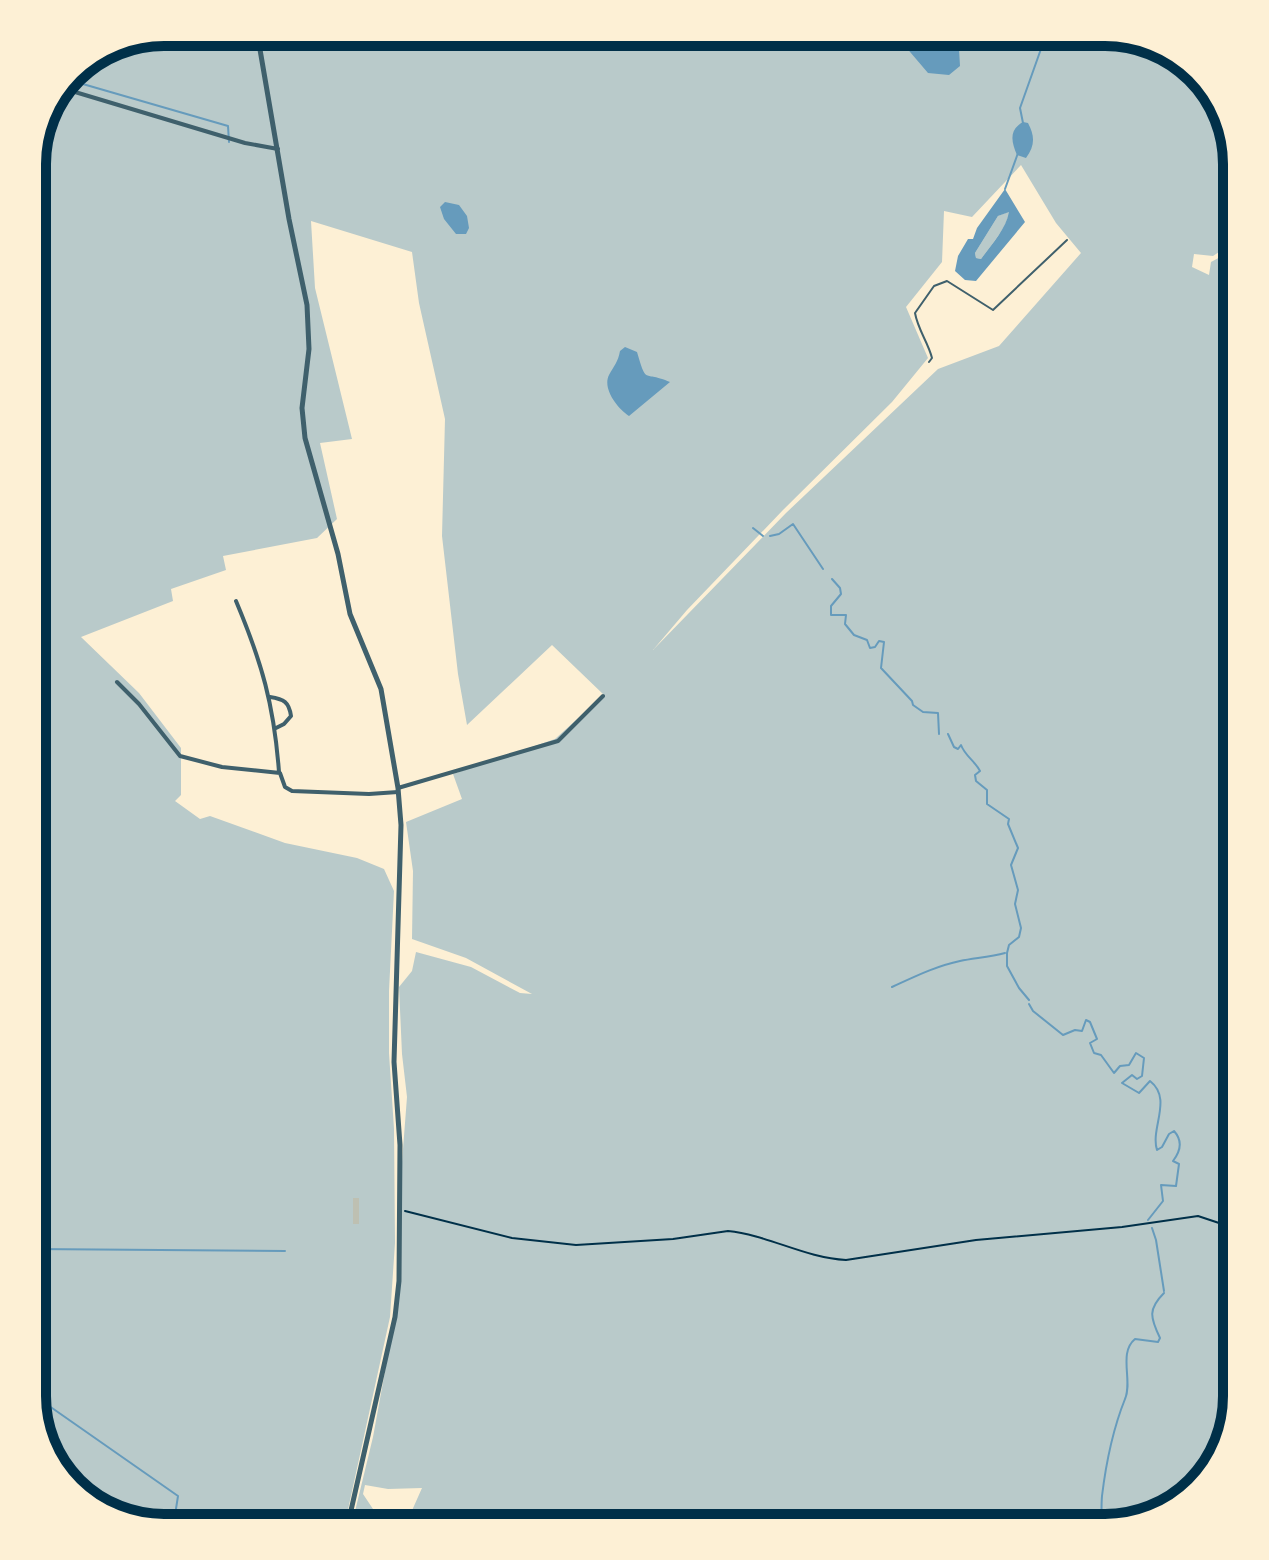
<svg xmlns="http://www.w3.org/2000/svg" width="1269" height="1560" font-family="'Fira Sans',sans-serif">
	<rect width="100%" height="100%" fill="#fdf0d5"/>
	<path fill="#b9caca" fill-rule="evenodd" d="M164,32H1113L1171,49L1215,90L1237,163V240L1213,256L1194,254L1192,267L1209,275L1211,262L1237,248V1397L1223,1455L1179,1506L1106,1528H408L410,1515L422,1488L388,1489L365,1485L363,1494L373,1509L369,1528H351L373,1437L396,1311L401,1175L407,1097L402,1054L399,987L412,971L416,952L471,967L520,993L532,994L466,958L412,939L413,871L406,822L462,799L453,774L555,739L604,695L552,645L467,725L458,674L442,536L445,419L419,303L412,252L311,221L315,288L352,439L320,443L337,519L317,538L223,556L226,570L171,589L173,601L81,637L139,693L181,748V795L175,801L200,819L210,816L285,843L357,858L384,869L394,891L389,991V1053L394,1129L395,1243L390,1317L344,1528H163L98,1511L54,1470L32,1397V155L77,65ZM1021,165L1056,223L1081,253L999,346L938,369L786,513L653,650L687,610L783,510L892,402L928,358L906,307L942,262L944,211L972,217Z
		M1010,211C1006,229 991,245 981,259L976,258L975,253L998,216Z"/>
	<path fill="#669bbc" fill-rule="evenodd" d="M900,32H958L960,66L949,75L928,73L899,39Z
		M1023,122L1028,123C1035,136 1035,146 1026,158L1017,155C1011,141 1009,130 1023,122Z
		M1005,189L1025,222L976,281L965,280L955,271L958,256L968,239H973L977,228ZM1009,212C1006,229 991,245 981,259L976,258L975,253L998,216Z
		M445,202L459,205L467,216L469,228L466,234H456L444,219L440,207Z
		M625,347L637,352C647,386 643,370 670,382L629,416C618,409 602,389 609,375C614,366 618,362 620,351Z"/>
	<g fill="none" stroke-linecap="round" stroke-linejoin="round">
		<path stroke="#669bbc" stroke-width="2" d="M69,80L228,126L229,142
			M1023,123L1020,108L1047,32
			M1005,189L1018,153
			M753,528L763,536
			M770,536L779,534L793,524L823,569
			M832,579L840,588L841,594L831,606V615H846L845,624L854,635L867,640L870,648L875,647L879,641L884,642L881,668L912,701L913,705L923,712L938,713L939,734
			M948,734L954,747L958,749L961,745C965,756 975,761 980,771L975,775L976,781L987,790V804L1009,819L1008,824L1018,848L1011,865L1018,890L1015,904L1021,928L1019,937L1009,945L1007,953V966L1019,988L1029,1000
			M892,987C914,977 936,966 960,961C975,958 990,957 1005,953
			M1029,1004L1033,1011L1063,1035L1075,1030L1082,1031L1086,1020L1090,1022L1097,1039L1090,1043L1094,1053L1101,1055L1114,1073L1120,1066L1129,1065L1136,1053L1144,1058L1142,1076L1137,1079L1132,1075L1122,1083L1139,1093L1150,1081C1173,1099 1150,1128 1157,1150L1162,1147L1169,1134L1174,1131C1183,1141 1180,1152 1173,1161L1179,1164L1176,1186L1161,1185L1163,1201L1148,1220
			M1152,1228L1156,1240L1164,1291
			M32,1249L285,1251
			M32,1394L178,1496L173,1528
			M1101,1528C1102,1517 1101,1507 1102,1496C1106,1463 1113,1429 1125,1399C1133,1381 1118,1353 1135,1339L1158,1342L1160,1338C1150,1317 1148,1309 1164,1293"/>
	</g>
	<path fill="#bec0b2" d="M353,1198H359V1224H353Z"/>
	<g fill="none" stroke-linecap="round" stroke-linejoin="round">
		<path stroke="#003049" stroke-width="2" d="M405,1211L512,1238L576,1245L673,1239L728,1231C768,1235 805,1258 846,1260L976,1240L1122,1227L1198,1216L1237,1229"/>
		<path stroke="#3f606c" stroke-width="2" d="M929,362L932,358C928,342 918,330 915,313L934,286L947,281L993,310L1067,240"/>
		<path stroke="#3f606c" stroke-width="4" d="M65,89L245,143L278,149
			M236,601C262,663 274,705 279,772
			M117,682L139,704L180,756L222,767L280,773L285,787L292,791L369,794L398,792
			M270,697C284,699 289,702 291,716L284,724L276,728
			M398,788L558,741L603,696"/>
		<path stroke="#3f606c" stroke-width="5" d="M257,32L289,219L307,305L309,349L302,408L305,438L338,554L350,614L381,689L398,788L401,825L394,1062L400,1145L399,1281L395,1317L347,1528"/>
	</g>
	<path d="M0 0H1269V1560H0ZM164 46H1105A118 118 0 0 1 1223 164V1396A118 118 0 0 1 1105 1514H164A118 118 0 0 1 46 1396V164A118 118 0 0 1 164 46Z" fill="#fdf0d5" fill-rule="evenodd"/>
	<path fill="none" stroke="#003049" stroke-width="10" d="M164 46H1105A118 118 0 0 1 1223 164V1396A118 118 0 0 1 1105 1514H164A118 118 0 0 1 46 1396V164A118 118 0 0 1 164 46Z"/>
</svg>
